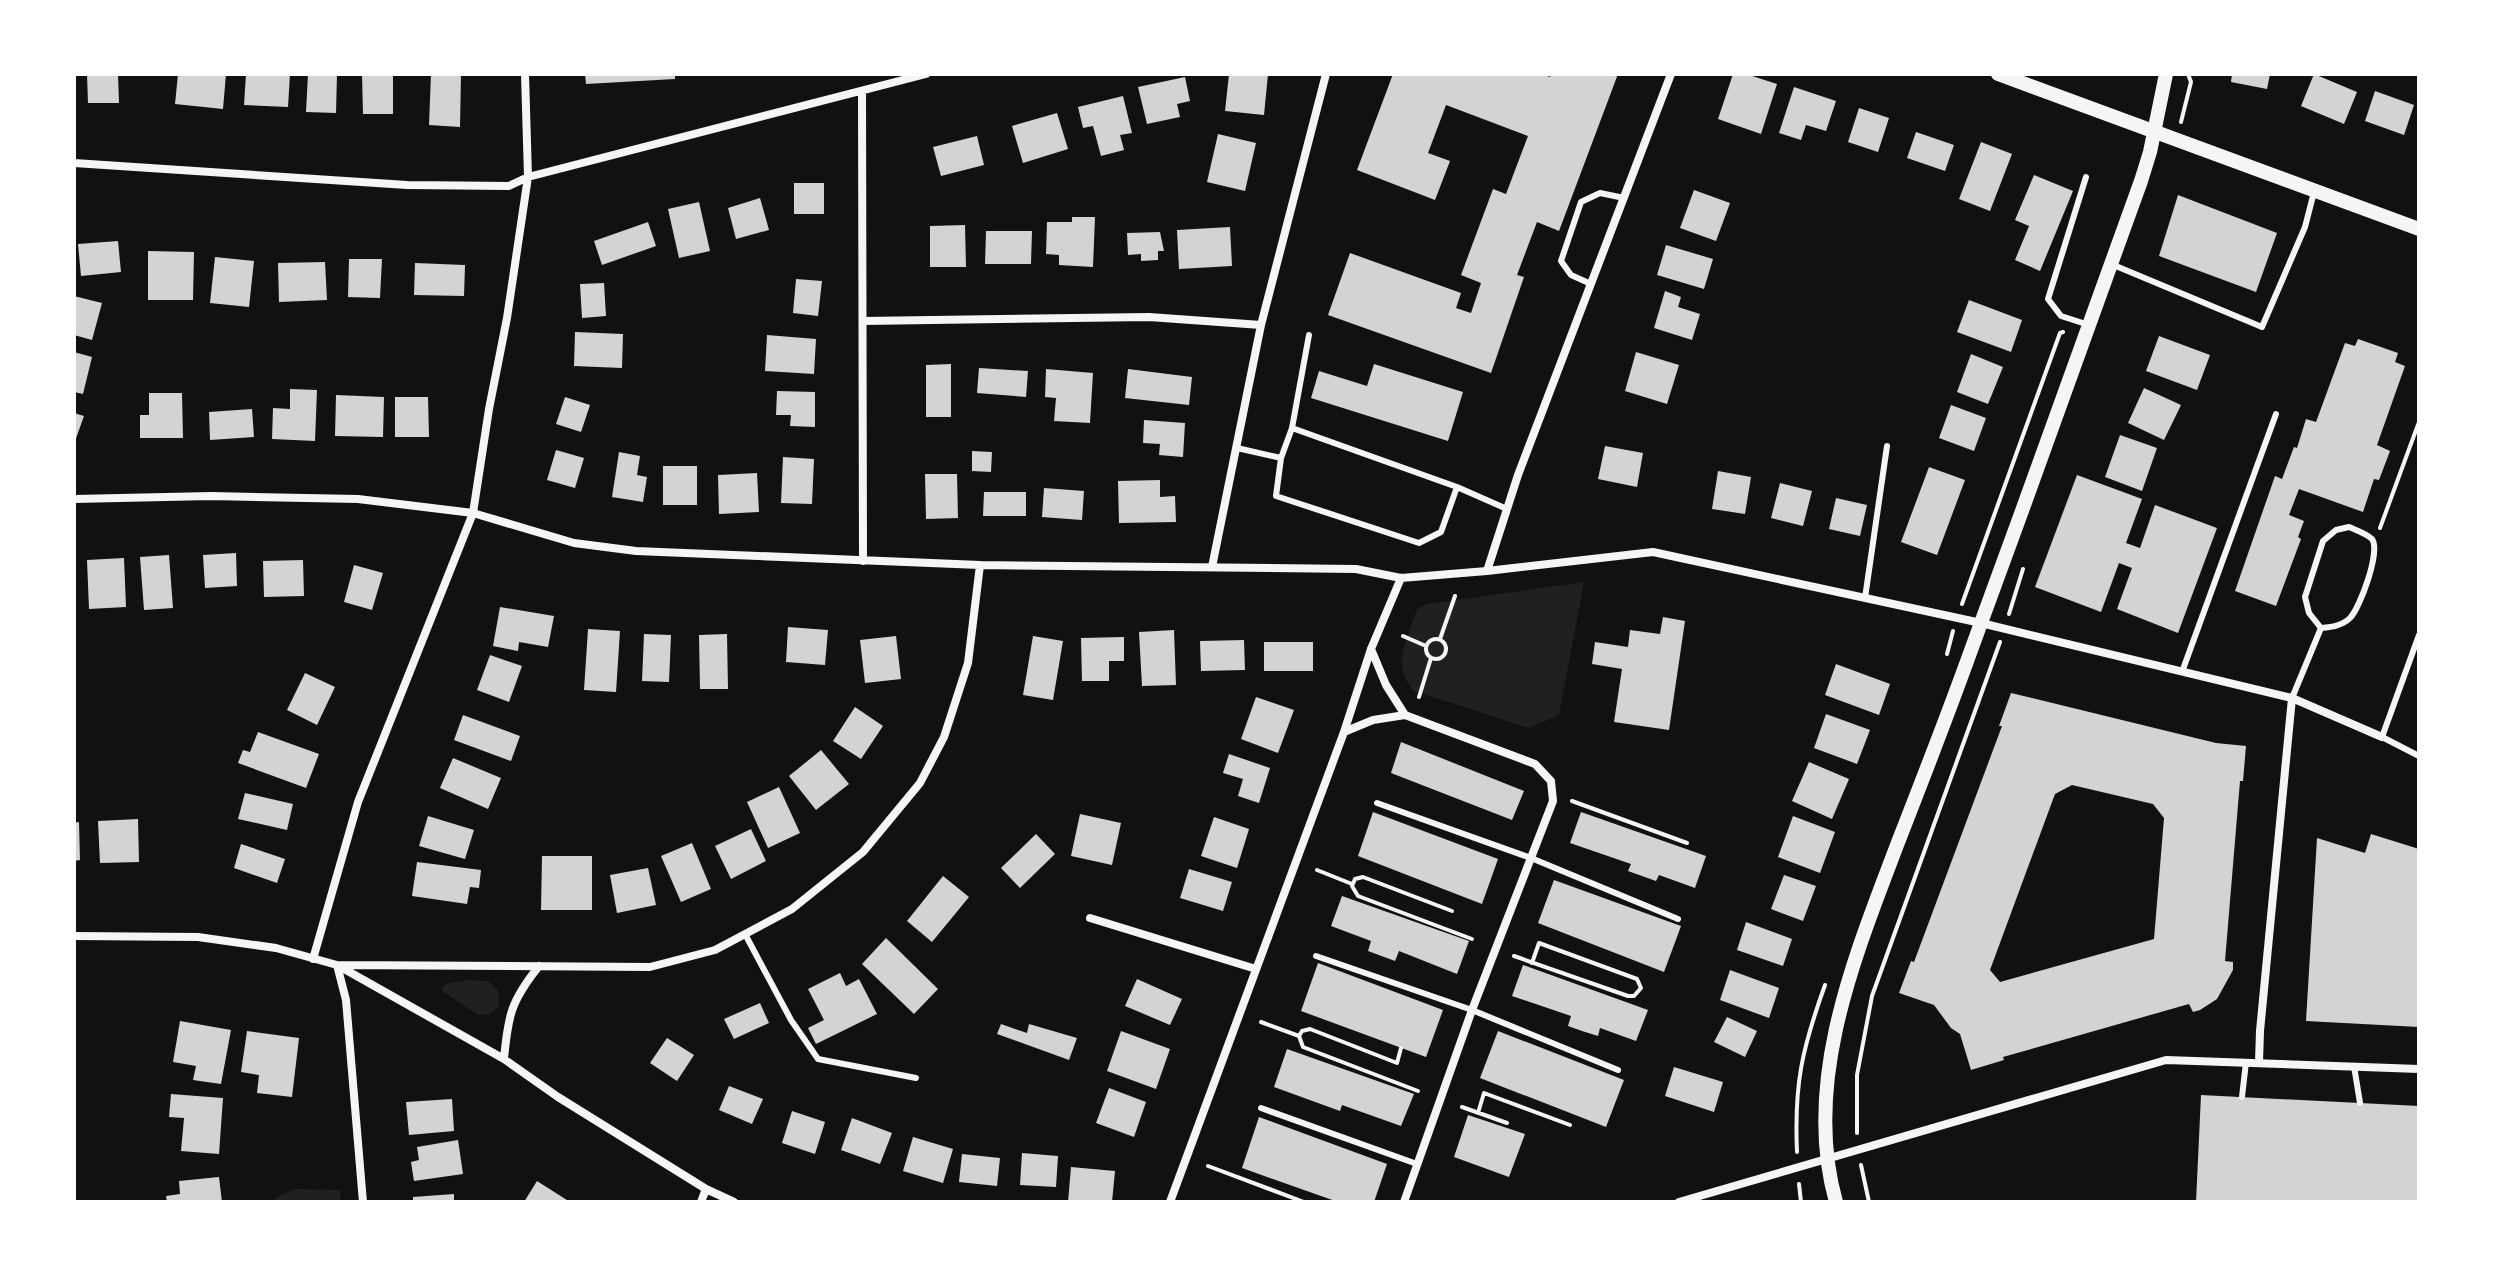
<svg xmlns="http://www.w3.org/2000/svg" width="2493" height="1276" font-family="'Work Sans',sans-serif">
	<rect width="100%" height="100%" fill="#111"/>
	<path fill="#202020" d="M1584,582L1559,715L1529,728L1414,691C1390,665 1408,638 1417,609L1428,604Z
		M467,980L488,981L499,991V1006L489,1014L478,1015L441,990L445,984Z
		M295,1189L340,1190L341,1202H275V1198Z"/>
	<path fill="#d3d3d3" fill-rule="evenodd" d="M87,74H118L119,103H88Z
		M178,74H226L223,109L175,104Z
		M246,74H290L288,107L244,105Z
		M308,74H337L336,113L306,112Z
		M362,74H393V114H363Z
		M431,74H461L460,127L429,125Z
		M585,74H675V79L586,84Z
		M1229,74H1268L1264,115L1225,111Z
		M1393,74H1543L1550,77L1551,74H1618L1559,231L1537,222L1517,275L1524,277L1491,373L1328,315L1350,253L1461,293L1456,308L1471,313L1481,283L1461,275L1493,189L1506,194L1528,136L1446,105L1428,153L1450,161L1435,200L1357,170Z
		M1733,74H1746L1777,84L1761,134L1718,119Z
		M2232,74H2270L2267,89L2231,82Z
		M2314,74L2357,92L2344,124L2301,106Z
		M1185,77L1190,101L1177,104L1180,117L1147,124L1138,87Z
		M1794,87L1836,101L1826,131L1806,125L1801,140L1779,133Z
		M2375,91L2414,105L2404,135L2365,121Z
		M1123,96L1132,133L1120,135L1124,150L1101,156L1093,126L1083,128L1078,107Z
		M1859,108L1889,118L1878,152L1848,142Z
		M1057,113L1068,149L1023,163L1012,126Z
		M1916,132L1954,145L1945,171L1907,158Z
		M1218,134L1256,143L1245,191L1207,182Z
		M977,136L984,165L941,176L933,147Z
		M1981,142L2012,154L1990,211L1959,199Z
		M2034,175L2073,191L2040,271L2015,260L2029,226L2015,220Z
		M794,183H824V214H794Z
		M1694,190L1730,203L1716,241L1680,228Z
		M2178,195L2277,233L2256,292L2159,256Z
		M760,198L769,230L736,239L728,208Z
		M699,202L710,251L679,258L668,209Z
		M1072,217H1095L1093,267L1059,265V255L1046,254L1047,222H1072Z
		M648,222L656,246L602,265L594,241Z
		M965,225L966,267H930V226Z
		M1230,227L1232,266L1179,269L1177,230Z
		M986,231H1032L1031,264H985Z
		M1160,232L1164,251H1158V260L1141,261V254L1128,255L1127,233Z
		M118,241L121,272L81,276L78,244Z
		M1666,245L1713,259L1704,289L1657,275Z
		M148,251L194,252L193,300H148Z
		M215,257L254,261L249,307L210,303Z
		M349,259H382L380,298L348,297Z
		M325,262L327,300L279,302L278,263Z
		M415,263L465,265L464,296L414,295Z
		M796,279L822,281L818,316L793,313Z
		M604,283L606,316L582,318L580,284Z
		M1665,291L1681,297L1678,307L1700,314L1692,340L1654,328Z
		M74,296L102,303L92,340L74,335Z
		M1969,300L2022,320L2011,352L1957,332Z
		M575,332L623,334L622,368L574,366Z
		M767,335L816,339L814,374L765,371Z
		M2159,336L2210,355L2197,390L2146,371Z
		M2358,339L2398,353L2395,362L2405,366L2377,445L2390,451L2379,480L2374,479L2363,512L2299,489L2289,515L2304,521L2298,537L2301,539L2276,606L2235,591L2275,476L2282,479L2294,447L2297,448L2306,419L2316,422L2345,343L2355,346Z
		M74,352L92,357L83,394L74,392Z
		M1636,352L1679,365L1667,404L1625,391Z
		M1971,354L2003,367L1988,404L1957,392Z
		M951,364V417H926V365Z
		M1374,364L1463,392L1448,441L1311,398L1319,371L1367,386Z
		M979,368L1028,371L1026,397L977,393Z
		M1046,369L1093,373L1090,423L1054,421L1056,398L1045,397Z
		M1128,369L1192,377L1189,405L1125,398Z
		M2144,388L2181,405L2164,440L2128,423Z
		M290,389L317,390L315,441L272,439L273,408L290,409Z
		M777,391L815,392V427L790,426L791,415H776Z
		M149,393H182L183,438H140V415H149Z
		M336,395L384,397L383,437L335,436Z
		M395,397H428L429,437H395Z
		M565,397L590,405L581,432L556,424Z
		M1951,405L1986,418L1974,451L1939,438Z
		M252,409L254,437L210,440L209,412Z
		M74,413L84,416L74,444Z
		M1144,420L1185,423L1183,457L1159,455L1160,444L1143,443Z
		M2120,435L2157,448L2142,491L2105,477Z
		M1605,446L1643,453L1637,487L1598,479Z
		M556,450L584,458L575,488L547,480Z
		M972,451L992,452L991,472L972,471Z
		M619,452L640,456L637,475L647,477L643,502L612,497Z
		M783,457L814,459L812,504L781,503Z
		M663,466H697V505H663Z
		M1929,467L1965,480L1937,555L1901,542Z
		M1718,471L1751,477L1745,514L1712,509Z
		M757,473L759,512L719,514L718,475Z
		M925,474H957L958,518L926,519Z
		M2077,475L2142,499L2126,543L2140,548L2155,505L2217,528L2178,633L2117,609L2132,568L2119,563L2101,612L2035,587Z
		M1160,480V497L1175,496L1176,522L1119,523L1118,481Z
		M1780,483L1812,491L1803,526L1771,518Z
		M1044,488L1084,491L1082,520L1042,517Z
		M984,492H1026V516H983Z
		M1836,498L1867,505L1860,536L1829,529Z
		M236,553L237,586L205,588L203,555Z
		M169,555L173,608L144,610L140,557Z
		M124,558L126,607L89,609L87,560Z
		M303,560L304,596L264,597L263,561Z
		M354,565L383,573L372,610L344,602Z
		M500,607L554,616L548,647L519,642L518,651L493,646Z
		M1663,617L1685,621L1669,730L1614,722L1622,669L1592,664L1595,642L1628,647L1630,630L1660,634Z
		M788,627L828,630L825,665L786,662Z
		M588,629L620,631L616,692L584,690Z
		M1174,630L1176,685L1142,686L1139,632Z
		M644,634L671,635L669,682L642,681Z
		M727,634L728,689H700L699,635Z
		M896,636L901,679L865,683L860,640Z
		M1033,636L1063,641L1053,700L1023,695Z
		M1124,637V661H1109V681H1082L1081,638Z
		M1244,640L1245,670L1201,671L1200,641Z
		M1264,642H1313V671H1264Z
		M490,655L522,666L509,702L477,690Z
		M1836,664L1890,684L1879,715L1825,695Z
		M305,673L335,687L317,725L287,710Z
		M2011,693L2216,743L2246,746L2243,781H2240L2225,961L2233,962V970L2217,999L2200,1010L2193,1012L2189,1004L2003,1057L2004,1060L1971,1070L1960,1034L1951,1028L1934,1005L1899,993L1911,961L1914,962L2002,726H1999ZM2072,785L2153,804L2164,818L2154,939L2000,982L1990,970L2055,794Z
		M1256,697L1294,710L1278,753L1241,739Z
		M855,707L883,726L861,759L833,741Z
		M1826,714L1870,730L1857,764L1814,748Z
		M463,715L520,736L511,761L454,740Z
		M258,732L319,754L306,788L238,763L243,750L250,752Z
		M1401,742L1524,791L1512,820L1391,773Z
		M821,750L849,784L816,810L789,776Z
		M1229,754L1270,768L1259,803L1238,796L1243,779L1223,773Z
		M453,758L501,778L488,809L440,788Z
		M1809,762L1849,779L1832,819L1792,801Z
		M779,787L800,833L768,848L747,802Z
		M245,793L293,804L287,830L238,819Z
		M1373,812L1498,859L1482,904L1358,856Z
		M1581,812L1706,856L1695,888L1659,875L1656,881L1628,871L1631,864L1570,843Z
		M1080,814L1121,823L1112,865L1071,856Z
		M428,816L474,830L465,859L419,846Z
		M1793,816L1835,832L1820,873L1778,857Z
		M1214,817L1249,829L1237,868L1201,856Z
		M138,819L139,862L100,863L98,821Z
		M79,822L80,860L74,861V823Z
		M751,829L766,861L731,879L715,846Z
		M1036,834L1055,854L1020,888L1001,868Z
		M2371,834L2419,849V1027L2306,1021L2317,838L2365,853Z
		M692,843L711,889L681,902L661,856Z
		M241,844L285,859L277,883L234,868Z
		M542,856H592V910H541Z
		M417,862L481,870L479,888L470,887L467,904L412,896Z
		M648,868L656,905L617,913L610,875Z
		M1189,869L1232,882L1223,911L1180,898Z
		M1784,875L1816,886L1803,921L1771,909Z
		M943,876L969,897L932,942L907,921Z
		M1554,880L1681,926L1664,972L1538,923Z
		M1342,896L1469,941L1457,974L1399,951L1395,961L1368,951L1371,941L1331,926Z
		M1746,922L1792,939L1783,966L1737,950Z
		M886,938L938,989L914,1014L862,964Z
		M1318,963L1443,1010L1426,1057L1301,1011Z
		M1523,965L1648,1010L1636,1041L1600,1028L1598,1036L1582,1031L1568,1026L1571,1016L1512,996Z
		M1730,970L1779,988L1769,1018L1720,1000Z
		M840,973L846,986L859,979L877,1014L816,1044L808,1028L824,1020L808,989Z
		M1137,979L1182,999L1170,1025L1125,1006Z
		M760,1003L769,1023L734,1039L724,1019Z
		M1727,1017L1757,1031L1745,1057L1714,1042Z
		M180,1021L231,1030L221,1084L193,1080L196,1066L173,1062Z
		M1001,1024L1027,1033L1029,1024L1077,1038L1069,1060L997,1034Z
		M247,1031L299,1038L292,1097L257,1093L259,1075L241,1072Z
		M1121,1031L1170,1049L1156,1089L1107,1071Z
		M1498,1031L1624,1080L1606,1127L1480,1078Z
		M667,1038L694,1055L677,1081L650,1063Z
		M1287,1049L1414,1094L1401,1126L1342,1105L1340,1111L1274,1087Z
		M1674,1067L1723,1082L1714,1112L1665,1096Z
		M729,1086L763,1099L752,1124L719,1110Z
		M1109,1088L1146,1102L1134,1137L1096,1123Z
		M171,1094L223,1098L219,1154L181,1151L184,1118L169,1117Z
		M2201,1095L2419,1106V1202H2196Z
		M452,1099L454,1131L409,1135L406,1102Z
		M792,1111L825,1122L815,1154L782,1143Z
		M1468,1115L1525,1134L1509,1177L1454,1157Z
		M1259,1117L1387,1164L1374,1202H1338L1242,1168Z
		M852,1118L892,1133L880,1164L841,1150Z
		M913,1137L953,1149L943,1183L903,1171Z
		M458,1140L463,1174L414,1181L411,1162L419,1160L417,1147Z
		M1022,1153L1058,1156L1056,1187L1020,1185Z
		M962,1154L1000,1158L997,1186L959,1182Z
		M1071,1167L1115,1171L1112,1202H1068Z
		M219,1177L222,1202H167L166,1196L180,1194L179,1181Z
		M537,1181L570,1202H524Z
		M454,1194V1202H413V1197Z"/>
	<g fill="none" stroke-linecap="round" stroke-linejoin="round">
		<path stroke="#f5f5f5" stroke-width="4" d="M2181,122L2191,82L2188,74
			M2380,528L2419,422
			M1962,604L2060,333L2063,332
			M2009,614L2023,569
			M1403,636L1426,646
			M1440,639L1455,596
			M1426 649a10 10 0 1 1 20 0a10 10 0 1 1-20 0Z
			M1947,654L1953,631
			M1419,697L1431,658
			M1572,801L1687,843
			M1317,870L1352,884
			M1452,911L1363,877L1355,879L1352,886L1358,896L1472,939
			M1514,956L1628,996H1634L1641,988L1637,979L1539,943L1532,963
			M1261,1022L1299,1036
			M1299,1036L1303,1047L1418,1091
			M1299,1036L1302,1031L1310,1029L1397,1063L1401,1048
			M1462,1107L1507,1123
			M1478,1113L1484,1093L1570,1125
			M1857,1133V1075L1872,996L2000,642
			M1797,1152C1794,1084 1802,1049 1825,985
			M1861,1165L1869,1202
			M1208,1166L1304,1202
			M1799,1184L1801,1202"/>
		<path stroke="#f5f5f5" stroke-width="6" d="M2086,177L2048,299L2061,316L2089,325
			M2111,264L2262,327L2305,227L2314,192
			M1591,284L1571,275L1561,261L1581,202L1600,193L1624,198
			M1292,428L1457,487L1507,509
			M1237,448L1281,458L1276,496L1419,543L1441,532L1457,487
			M1281,458L1292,428L1309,335
			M2349,527C2356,530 2367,534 2372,539C2381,551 2360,608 2350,618C2342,626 2331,627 2321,628L2309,613L2305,597L2323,541L2336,530Z
			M1865,598L1887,446
			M2419,635L2382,737L2419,756
			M2182,672L2276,414
			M2292,698L2321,628
			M1377,803L1531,858L1678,919
			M745,934L791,1020L818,1059L916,1078
			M1316,956L1472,1010L1618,1070
			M2354,1066L2360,1103
			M2242,1097L2246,1062
			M1261,1108L1417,1164"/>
		<path stroke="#f5f5f5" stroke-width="8" d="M862,91L863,561
			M74,163L407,185L509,186L528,177L926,74
			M863,321L1149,317L1261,325
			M74,499L211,496L358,499L473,513L574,543L636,551L980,565L1356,569L1401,578L1487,571L1653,552L1981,623L2292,698L2382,737
			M1212,567L1261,325L1326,74
			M1487,571L1518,475L1671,74
			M1371,649L1386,685L1405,715
			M1344,732L1373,720L1405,715L1535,764L1551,781L1553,801L1472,1010L1404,1202
			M1090,918L1256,969
			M74,936L198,937L276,948L337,965L504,1059L558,1097L706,1189L734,1202
			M313,959L358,802L473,513L489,409L507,318L528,177L525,74
			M504,1059C508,1015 511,1001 539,966
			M2259,1062L2260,1031L2292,698
			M363,1202L346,1000L337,965L650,967L715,950L792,909L863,852L920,783L944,737L968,663L980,565
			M701,1202L706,1189
			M1170,1202L1344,732L1371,649L1401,578
			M1679,1202L2166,1060L2419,1069"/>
		<path stroke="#f5f5f5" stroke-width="14" d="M1998,74L2419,229
			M1836,1202C1802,1082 1855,956 1897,845C1922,781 1947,717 1970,653C2028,496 2084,338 2141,181L2150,152L2166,74"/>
	</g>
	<rect width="2493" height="1276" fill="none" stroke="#ffffff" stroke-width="152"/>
</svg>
